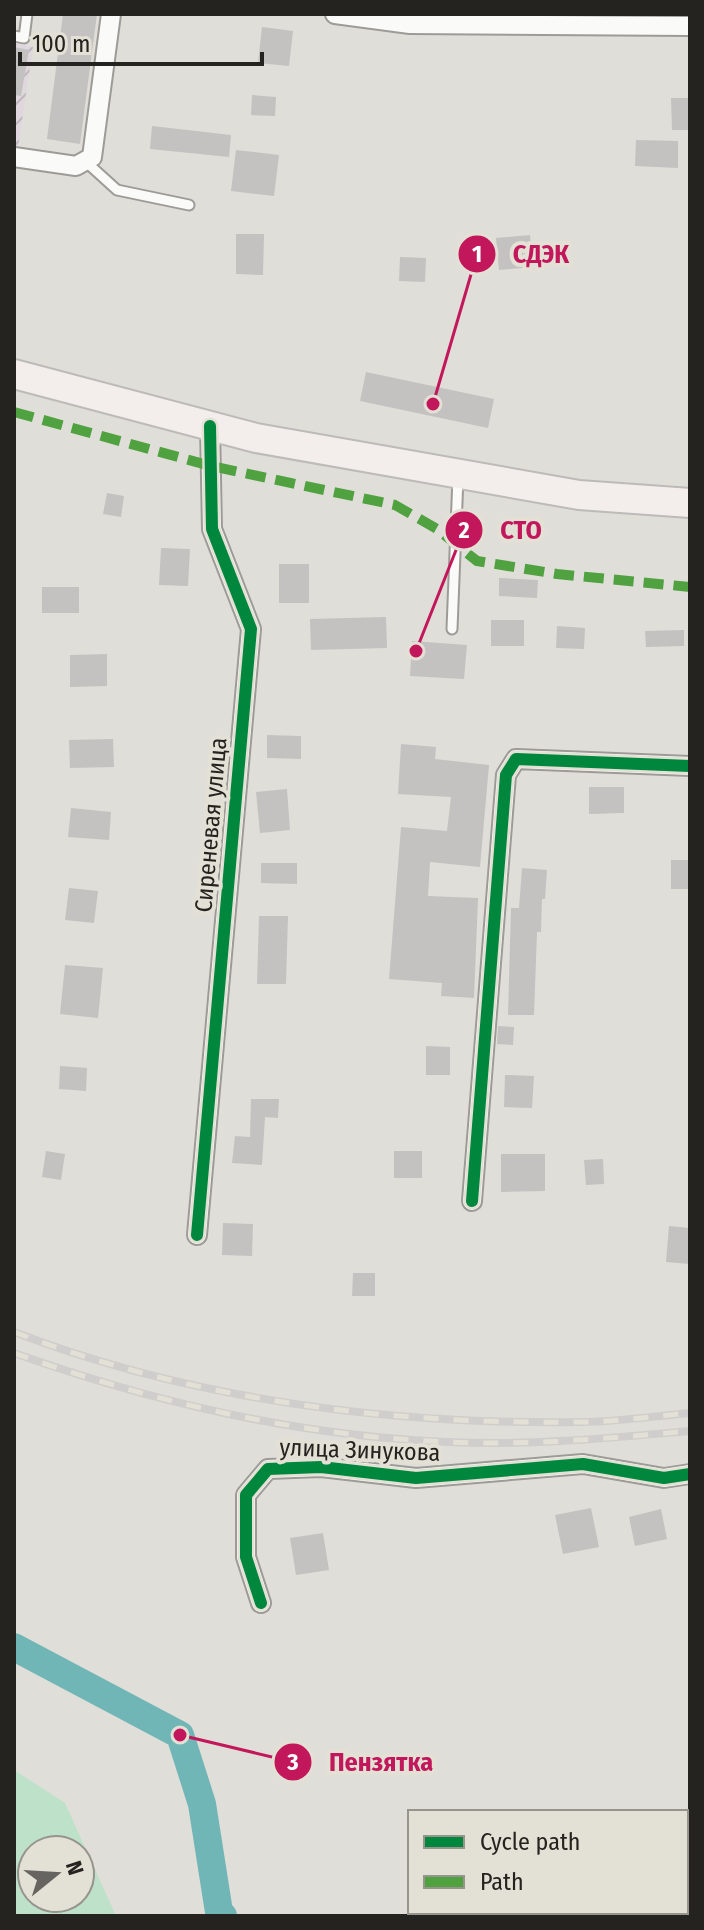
<svg xmlns="http://www.w3.org/2000/svg" width="704" height="1930" font-family="'Fira Sans Condensed',sans-serif">
	<defs>
		<pattern id="industrial-furrows" width="10" height="10" patternUnits="userSpaceOnUse" patternTransform="scale(2)"><rect width="10" height="10" fill="#dfd6de"/><path d="M-1 1l2-2M0 10L10 0M9 11l2-2" fill="none" stroke="#bfb7be"/></pattern>
	</defs>
	<rect width="100%" height="100%" fill="#e0ded8"/>
	<path fill="url(#industrial-furrows)" d="M14,44L33,47L17,154L14,153Z"/>
	<path fill="#bee1ca" fill-rule="evenodd" d="M14,1770L65,1803L116,1916H14ZM32,1850H80V1898H32Z"/>
	<g fill="none" stroke-linecap="round" stroke-linejoin="round">
		<path stroke="#71b6b6" stroke-width="28" d="M14,1647L180,1735L202,1804L219,1912L223,1916"/>
	</g>
	<path fill="#c3c2c1" d="M63,14H97L80,144L47,139Z
		M262,27L293,31L289,66L258,63Z
		M14,47L29,50L21,96L14,95Z
		M252,95L276,97L275,116L251,115Z
		M671,98H690V130H672Z
		M152,126L231,135L229,157L150,149Z
		M636,140L678,141V168L635,166Z
		M236,150L279,155L274,196L231,191Z
		M236,234H264L263,275L236,274Z
		M530,235L533,267L499,270L496,238Z
		M400,257L426,258L425,282L399,281Z
		M366,372L494,399L488,428L360,401Z
		M107,493L124,496L121,517L103,514Z
		M161,548L190,549L188,586L159,585Z
		M279,564H309V603H279Z
		M499,578L538,580L537,598L499,596Z
		M42,587H79V613H42Z
		M386,617L387,648L311,650L310,619Z
		M491,620H524V646H491Z
		M557,626L585,628L584,649L556,648Z
		M684,630V646L646,647L645,631Z
		M412,641L467,645L464,679L410,676Z
		M107,654V686L70,687V655Z
		M267,735L301,736V759L267,758Z
		M113,739L114,767L70,768L69,740Z
		M401,744L436,747L435,759L489,765L480,867L430,862L428,896L478,898L474,998L441,996L442,983L389,979L401,827L447,831L451,797L398,794Z
		M589,787H624V813L589,814Z
		M287,789L290,830L260,833L256,792Z
		M71,808L111,812L109,840L68,837Z
		M671,860H690V889H671Z
		M261,863H297V884L261,883Z
		M522,868L547,870L545,899H542L541,932H537L534,1015H508L511,908H519Z
		M69,888L98,891L94,923L65,920Z
		M259,916H288L286,984H257Z
		M65,965L103,968L98,1018L60,1014Z
		M498,1026L514,1027L513,1045L497,1044Z
		M426,1046L450,1047V1075H426Z
		M60,1066L87,1068L86,1091L59,1089Z
		M505,1075L534,1076L532,1108L504,1107Z
		M251,1099H279L278,1118L265,1117L262,1165L232,1163L235,1136L250,1137Z
		M46,1151L65,1154L61,1180L42,1177Z
		M394,1151H422V1178H394Z
		M501,1154H545V1191L501,1192Z
		M603,1159L604,1184L586,1185L584,1160Z
		M223,1223L253,1224L252,1256L222,1255Z
		M669,1226L690,1228V1264L666,1262Z
		M353,1273H375V1296H352Z
		M591,1508L599,1547L563,1554L555,1515Z
		M661,1509L667,1539L635,1546L629,1517Z
		M323,1533L329,1570L296,1575L290,1538Z"/>
	<g fill="none" stroke-linecap="round" stroke-linejoin="round">
		<g stroke="#9d9b97" stroke-width="13">
			<path id="lane" d="M14,36L24,38L27,14
				M85,161L117,190L189,205
				M452,629L458,477"/>
		</g>
		<g stroke="#9d9b97" stroke-width="22">
			<path id="street" d="M335,14L410,24L690,26
				M14,157L76,166L92,157L111,14
				M472,1201L506,775L516,759L690,766
				M197,1235L251,629L212,529L210,426
				M261,1603L246,1557V1495L268,1469L321,1467L416,1478L583,1464L664,1478L690,1474"/>
		</g>
		<g stroke="#bcbbb8" stroke-width="32">
			<path id="primary" d="M14,374L256,438L579,495L690,503"/>
		</g>
		<use href="#lane" stroke="#fafaf9" stroke-width="9"/>
		<use href="#street" stroke="#fafaf9" stroke-width="18"/>
		<use href="#primary" stroke="#f3eeec" stroke-width="28"/>
		<g stroke="#cfcecc" stroke-width="8">
			<path id="rail" d="M14,1332C192,1400 391,1425 581,1422C617,1422 654,1416 690,1413
				M14,1353C152,1402 300,1436 447,1442C528,1446 610,1438 690,1431"/>
		</g>
		<use href="#rail" stroke="#e3e0d5" stroke-width="5" stroke-dasharray="15" stroke-linecap="butt"/>
		<path stroke="#50a241" stroke-width="10" stroke-dasharray="20 10" stroke-linecap="butt" d="M14,412L211,466L395,505L437,529L477,561L557,574L690,587"/>
		<g stroke="#e3e0d5" stroke-width="17">
			<path id="cycleway" d="M472,1201L506,775L516,759L690,766
				M197,1235L251,629L212,529L210,426
				M261,1603L246,1557V1495L268,1469L321,1467L416,1478L583,1464L664,1478L690,1474"/>
		</g>
		<use href="#cycleway" stroke="#00873e" stroke-width="12"/>
	</g>
	<g text-anchor="middle" stroke-width="8" stroke-linejoin="round" paint-order="stroke">
		<g font-size="24" fill="#252320" stroke="#e3e0d5">
			<text transform="translate(211 825) rotate(-85)" y="8">Сиреневая улица</text>
			<text transform="translate(360 1450) rotate(2)" y="8">улица Зинукова</text>
		</g>
	</g>
	<path fill="none" stroke="#c2185b" stroke-width="3" d="M433 404L477 254M416 651L464 530M180 1735L293 1762"/>
	<g fill="#c2185b" stroke="#e3e0d5" stroke-width="3">
		<circle cx="433" cy="404" r="8"/>
		<circle cx="416" cy="651" r="8"/>
		<circle cx="180" cy="1735" r="8"/>
		<circle cx="477" cy="254" r="20"/>
		<circle cx="464" cy="530" r="20"/>
		<circle cx="293" cy="1762" r="20"/>
	</g>
	<g font-size="24" text-anchor="middle" font-weight="bold" fill="#fff">
		<text x="477" y="262">1</text>
		<text x="464" y="538">2</text>
		<text x="293" y="1770">3</text>
	</g>
	<g font-size="26" text-anchor="middle" font-weight="bold" fill="#c2185b" stroke="#e3e0d5" stroke-width="8" stroke-linejoin="round" paint-order="stroke">
		<text x="541" y="263">СДЭК</text>
		<text x="521" y="539">СТО</text>
		<text x="381" y="1771">Пензятка</text>
	</g>
	<rect width="704" height="1930" fill="none" stroke="#252320" stroke-width="32"/>
	<rect x="408" y="1810" width="280" height="104" fill="#e3e0d5" stroke="#97948d" stroke-width="2"/>
	<rect x="424" y="1836" width="40" height="12" fill="#00873e" stroke="#97948d" stroke-width="2"/>
	<text x="480" y="1850" font-size="24" fill="#252320">Cycle path</text>
	<rect x="424" y="1876" width="40" height="12" fill="#50a241" stroke="#97948d" stroke-width="2"/>
	<text x="480" y="1890" font-size="24" fill="#252320">Path</text>
	<g transform="translate(56 1874) rotate(72)"><circle r="38" fill="#e3e0d5" stroke="#97948d" stroke-width="2"/>
	<path d="M0-6L14 30L0 20L-14 30Z" fill="#666460"/>
	<text y="-12" font-size="22" font-weight="bold" text-anchor="middle" fill="#252320">N</text>
	</g>
	<path d="M20 52v12h242v-12" fill="none" stroke="#252320" stroke-width="4"/>
	<text x="32" y="52" font-size="24" fill="#252320" stroke="#e3e0d5" stroke-width="6" paint-order="stroke">100 m</text>
</svg>
